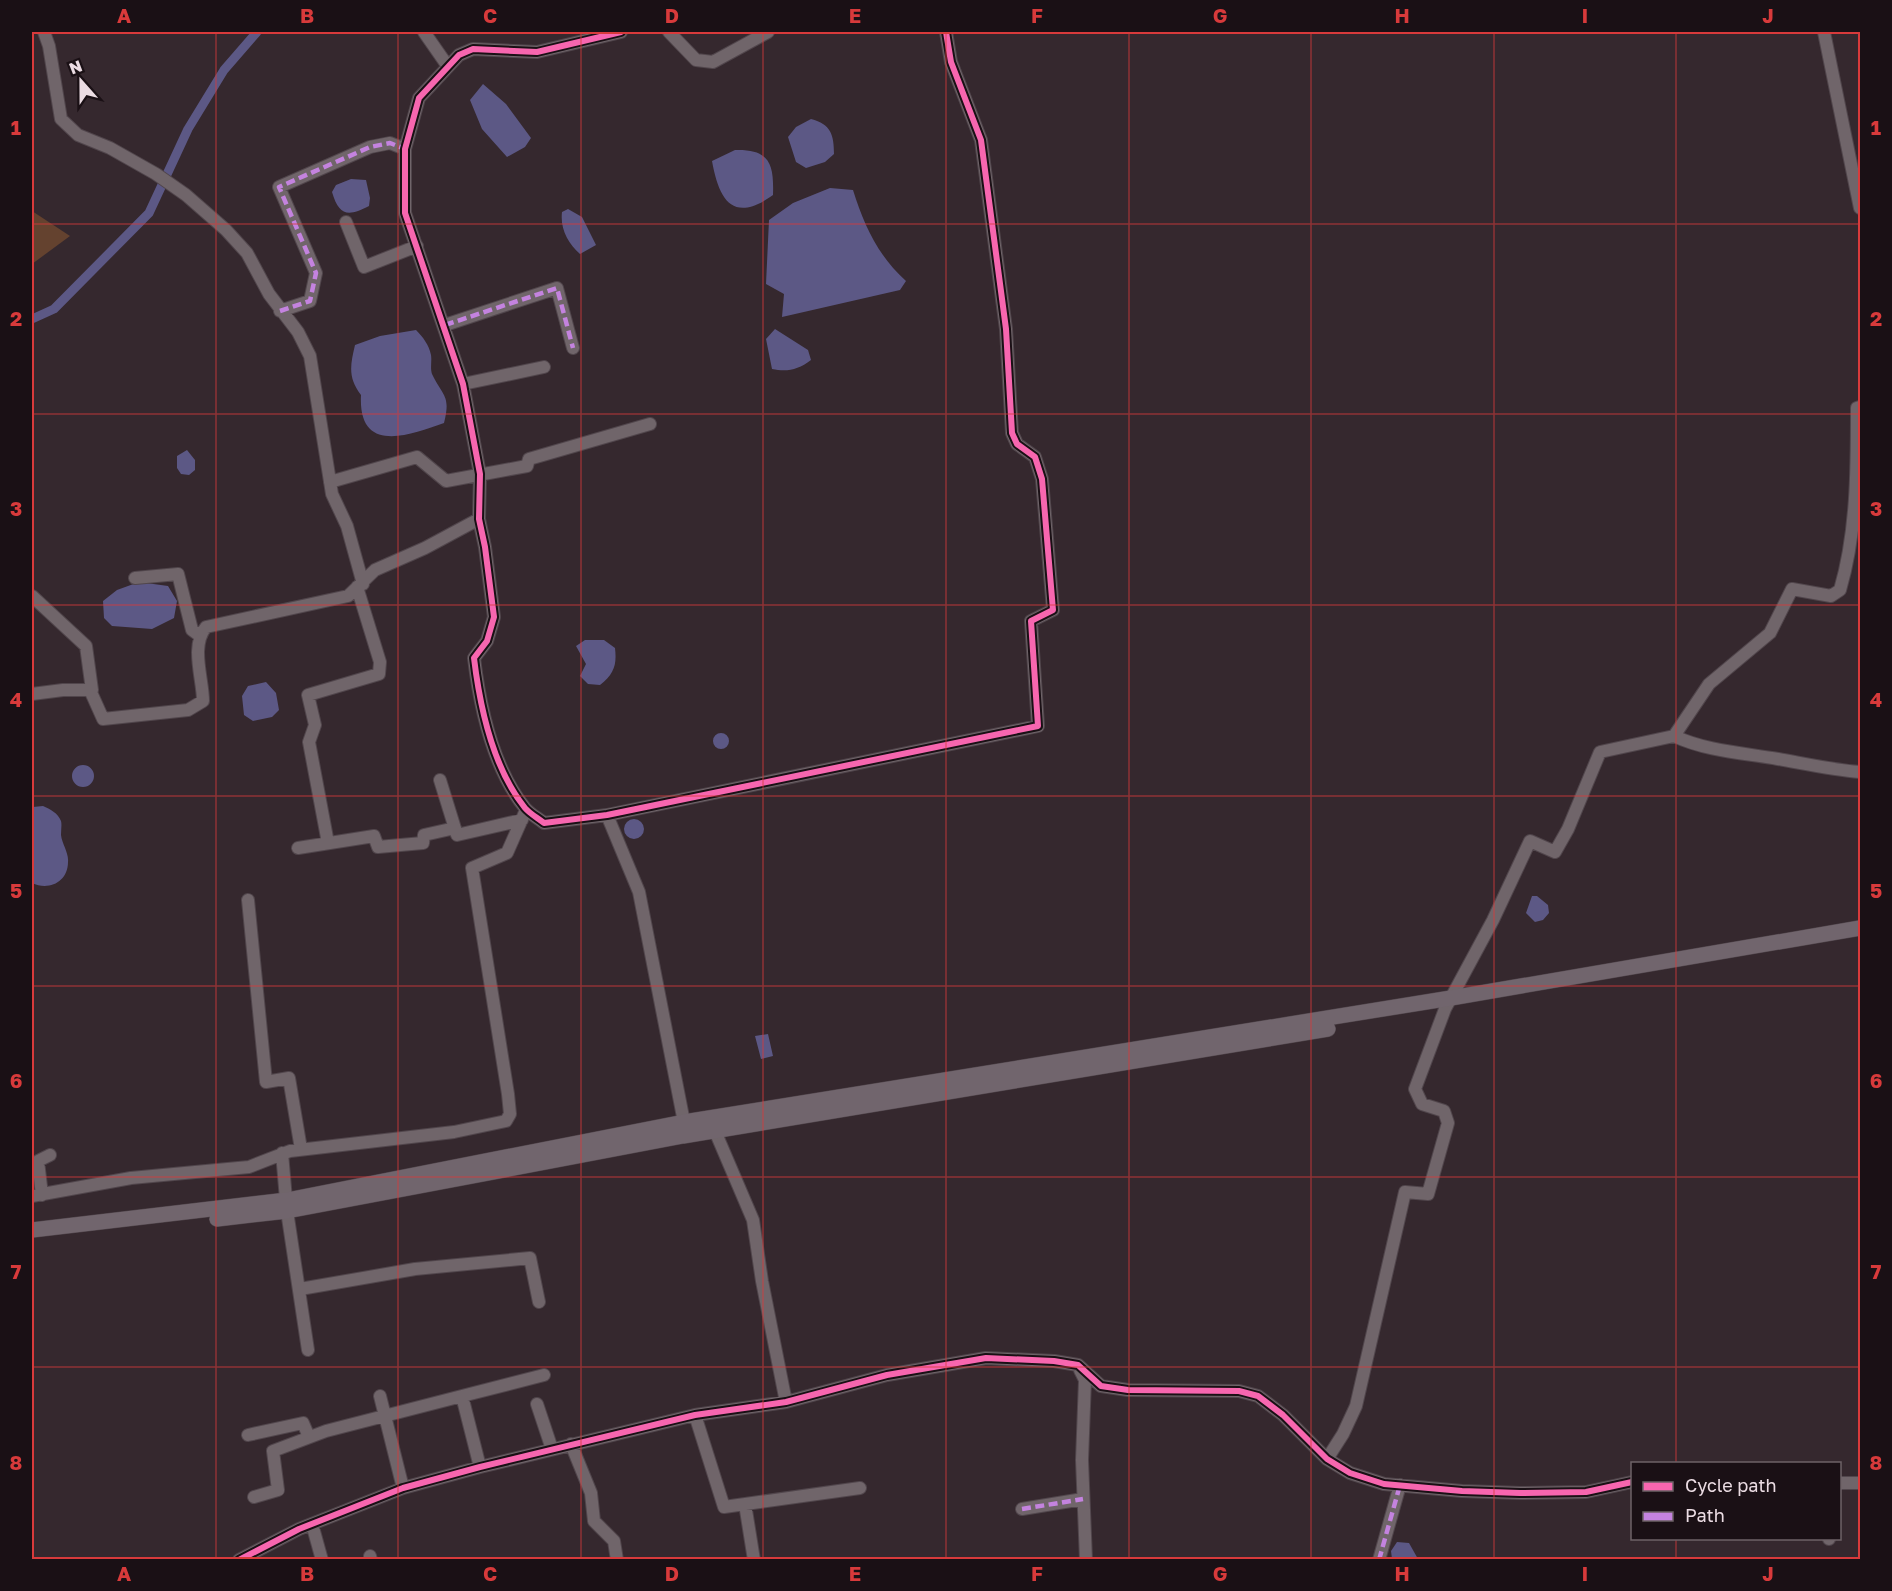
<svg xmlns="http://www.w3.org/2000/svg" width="1892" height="1591" font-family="'Golos Text',sans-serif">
	<rect width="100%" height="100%" fill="#35282e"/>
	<path fill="#64422f" d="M32,211L70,236L32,264Z"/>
	<path fill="#5c5885" d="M483,84L506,104L531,138L525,147L507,157L482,129L470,100Z
		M811,119C831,124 834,135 834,154L825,162L806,168L796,162L788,137L796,127Z
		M735,150C770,149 774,164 773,195C733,224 719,200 712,161Z
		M351,179L366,180L370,198L369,206C348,217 339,216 332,192L336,185Z
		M830,188L853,190C864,225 878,256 906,281L900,290L782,317L784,294L766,284L769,220L793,203Z
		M568,209L582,217L596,245L580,254C568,243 560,229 562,212Z
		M775,329L808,350L811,360C798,370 787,372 772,369L766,339Z
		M416,330C423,337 429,345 431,355C432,361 430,368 432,374C443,397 451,395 444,423C408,436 358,454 361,395C348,378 350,366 355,345L380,336Z
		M187,450L195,460V470L189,475L181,474L177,468V456Z
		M139,582L168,586L177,601L174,618L152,629L112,626L104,618L103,601L117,590Z
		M585,640H604L615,648C617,665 614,674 600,685L588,684L580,676L586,664L576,646Z
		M266,682L276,693L279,710L272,717L253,721L244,715L242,696L248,686Z
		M713 741a8 8 0 1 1 16 0a8 8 0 1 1-16 0Z
		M72 776a11 11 0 1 1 22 0a11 11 0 1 1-22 0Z
		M43,806C50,809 58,813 61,821C62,825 61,830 61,835C62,844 69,853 68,862C68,882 49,891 32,883V817L33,807Z
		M624 829a10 10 0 1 1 20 0a10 10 0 1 1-20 0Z
		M1532,896H1537L1548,905L1549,913L1543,920L1535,922L1526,913Z
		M768,1034L773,1056L761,1059L755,1036Z
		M1397,1542L1409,1543L1418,1559H1392L1391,1551Z"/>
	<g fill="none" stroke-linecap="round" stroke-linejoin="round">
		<path stroke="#5c5885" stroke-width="9" d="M32,319L54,309L149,213L188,129L224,70L257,32"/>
		<g stroke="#51464c" stroke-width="14">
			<path id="minor" d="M44,32L49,46L61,119L78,135L110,148L156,174L186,195L226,230L247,253L269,294L298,332L310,356L332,494L347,526L363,584
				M424,32L447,65
				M621,32L537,52L473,49L459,55L419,98L405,149V213L463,384L480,474L479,519L485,547L494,617L487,641L474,658C480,708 493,768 525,808C530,814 538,818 544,823L607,815L1038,726L1031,621L1053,610L1042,479L1035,457L1017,444L1012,433L1006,329L981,140L951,62L946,32
				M669,32L696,60L713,62L768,32
				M1824,32L1860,208
				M346,222L364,267L417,246
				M280,311L310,301L316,273L279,187L370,147L390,143L405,149
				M445,325L557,288L573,348
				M463,384L544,367
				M330,482L417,457L446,481L527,466L529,459L650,424
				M135,578L178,574L192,630L200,636
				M32,596L86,646L92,690
				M32,694L63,690H90L103,719L188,710L203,701C203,679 190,646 206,627L348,596L375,570L425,548L479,519
				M1674,736C1706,751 1743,753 1778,759C1806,764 1832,770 1860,772
				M440,780L457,835L522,820
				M607,815L639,892L684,1122
				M328,843L309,742L315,725L308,695L379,674L380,662L357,587
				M298,848L374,836L378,847L423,843L424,835L455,828
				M248,900L266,1082L289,1078L301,1149
				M712,1124L753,1220L762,1281L786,1402
				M282,1153L287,1211L308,1350
				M42,1195L38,1161L50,1155
				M32,1196L131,1178L249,1167L290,1151L454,1132L506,1121L510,1114L508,1094L472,868L507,853L526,810
				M300,1289L415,1269L530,1258L539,1302
				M1080,1370L1085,1380L1082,1460L1086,1560
				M380,1396L403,1488
				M537,1404L552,1449
				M695,1415L724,1507L860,1488
				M248,1435L303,1423L309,1437
				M571,1444L591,1493L594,1521L614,1541L617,1560
				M1327,1459L1343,1434L1356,1406L1405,1192L1428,1194L1448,1123L1444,1111L1422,1104L1415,1089L1445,1009L1493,920L1530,841L1555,852L1568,829L1600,752L1674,736L1709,684L1770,633L1792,589L1831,596L1840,590C1857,532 1857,469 1857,408L1860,407
				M480,1467L462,1396L544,1375
				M1840,1483H1860
				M254,1497L278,1490L273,1451L326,1431L462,1396
				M745,1504L754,1560
				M1022,1509L1083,1499
				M312,1524L322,1560
				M1829,1539V1538
				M370,1556L371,1560
				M239,1560L299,1529L403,1488L480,1467L695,1415L786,1402L887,1375L986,1358L1054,1361L1078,1365L1101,1386L1128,1390L1239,1391L1258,1396L1283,1415L1327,1459L1350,1473L1384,1484L1462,1491L1520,1493L1586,1492L1632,1482
				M1379,1560L1400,1485"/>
		</g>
		<g stroke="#51464c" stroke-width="16">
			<path id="major" d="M217,1219L287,1211L683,1136L1328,1029
				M32,1230L287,1200L684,1122L1451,998L1860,928"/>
		</g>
		<use href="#minor" stroke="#70656a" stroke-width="12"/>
		<use href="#major" stroke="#71656d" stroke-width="15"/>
		<path stroke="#c483df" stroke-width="4.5" stroke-dasharray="9 4.5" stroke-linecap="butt" d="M280,311L310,301L316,273L279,187L370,147L390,143L405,149
			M445,325L557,288L573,348
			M1022,1509L1083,1499
			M1829,1539V1538
			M1379,1560L1400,1485"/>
		<g stroke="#1a1015" stroke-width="10">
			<path id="cycleway" d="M621,32L537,52L473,49L459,55L419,98L405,149V213L463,384L480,474L479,519L485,547L494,617L487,641L474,658C480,708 493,768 525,808C530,814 538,818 544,823L607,815L1038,726L1031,621L1053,610L1042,479L1035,457L1017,444L1012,433L1006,329L981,140L951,62L946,32
				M239,1560L299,1529L403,1488L480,1467L695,1415L786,1402L887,1375L986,1358L1054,1361L1078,1365L1101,1386L1128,1390L1239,1391L1258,1396L1283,1415L1327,1459L1350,1473L1384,1484L1462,1491L1520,1493L1586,1492L1632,1482"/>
		</g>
		<use href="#cycleway" stroke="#f766af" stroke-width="6"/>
	</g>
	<path fill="none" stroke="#d83a3b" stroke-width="1.5" stroke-opacity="0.55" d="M216,32V1560M398,32V1560M581,32V1560M763,32V1560M946,32V1560M1129,32V1560M1311,32V1560M1494,32V1560M1676,32V1464M32,224H1860M32,414H1860M32,605H1860M32,796H1860M32,986H1860M32,1177H1860M32,1367H1860M1676,1538V1560"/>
	<rect width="1892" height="1591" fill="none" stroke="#1a1015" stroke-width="66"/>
	<rect x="1631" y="1462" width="210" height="78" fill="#1a1015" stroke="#6e6267" stroke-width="1.5"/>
	<rect x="1643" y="1482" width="30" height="9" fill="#f766af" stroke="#6e6267" stroke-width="1.5"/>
	<text x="1685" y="1492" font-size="18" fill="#ebdce3">Cycle path</text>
	<rect x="1643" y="1512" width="30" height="9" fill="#c483df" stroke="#6e6267" stroke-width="1.5"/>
	<text x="1685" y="1522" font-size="18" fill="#ebdce3">Path</text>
	<g transform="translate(81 81) rotate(339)" stroke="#1a1015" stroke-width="4.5" paint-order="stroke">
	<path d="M0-4.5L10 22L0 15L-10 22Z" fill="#ebdce3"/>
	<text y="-9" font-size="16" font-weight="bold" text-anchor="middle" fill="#ebdce3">N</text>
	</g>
	<rect x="33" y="33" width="1826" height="1525" fill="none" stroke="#d83a3b" stroke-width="2"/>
	<g font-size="20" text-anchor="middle" font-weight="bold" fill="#d83a3b">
		<text x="124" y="23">A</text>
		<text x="307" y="23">B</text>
		<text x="490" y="23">C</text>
		<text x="672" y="23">D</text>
		<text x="855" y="23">E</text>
		<text x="1037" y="23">F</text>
		<text x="1220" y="23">G</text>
		<text x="1402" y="23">H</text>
		<text x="1585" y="23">I</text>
		<text x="1768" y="23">J</text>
		<text x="16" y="135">1</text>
		<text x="1876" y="135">1</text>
		<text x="16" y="326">2</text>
		<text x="1876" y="326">2</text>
		<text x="16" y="516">3</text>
		<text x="1876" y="516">3</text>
		<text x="16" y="707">4</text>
		<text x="1876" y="707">4</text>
		<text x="16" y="898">5</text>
		<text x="1876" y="898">5</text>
		<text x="16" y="1088">6</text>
		<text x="1876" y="1088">6</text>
		<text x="16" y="1279">7</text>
		<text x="1876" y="1279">7</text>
		<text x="16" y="1470">8</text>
		<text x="1876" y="1470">8</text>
		<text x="124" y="1581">A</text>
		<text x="307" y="1581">B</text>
		<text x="490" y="1581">C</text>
		<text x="672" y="1581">D</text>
		<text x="855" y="1581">E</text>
		<text x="1037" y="1581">F</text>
		<text x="1220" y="1581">G</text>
		<text x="1402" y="1581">H</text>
		<text x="1585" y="1581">I</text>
		<text x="1768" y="1581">J</text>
	</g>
</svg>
